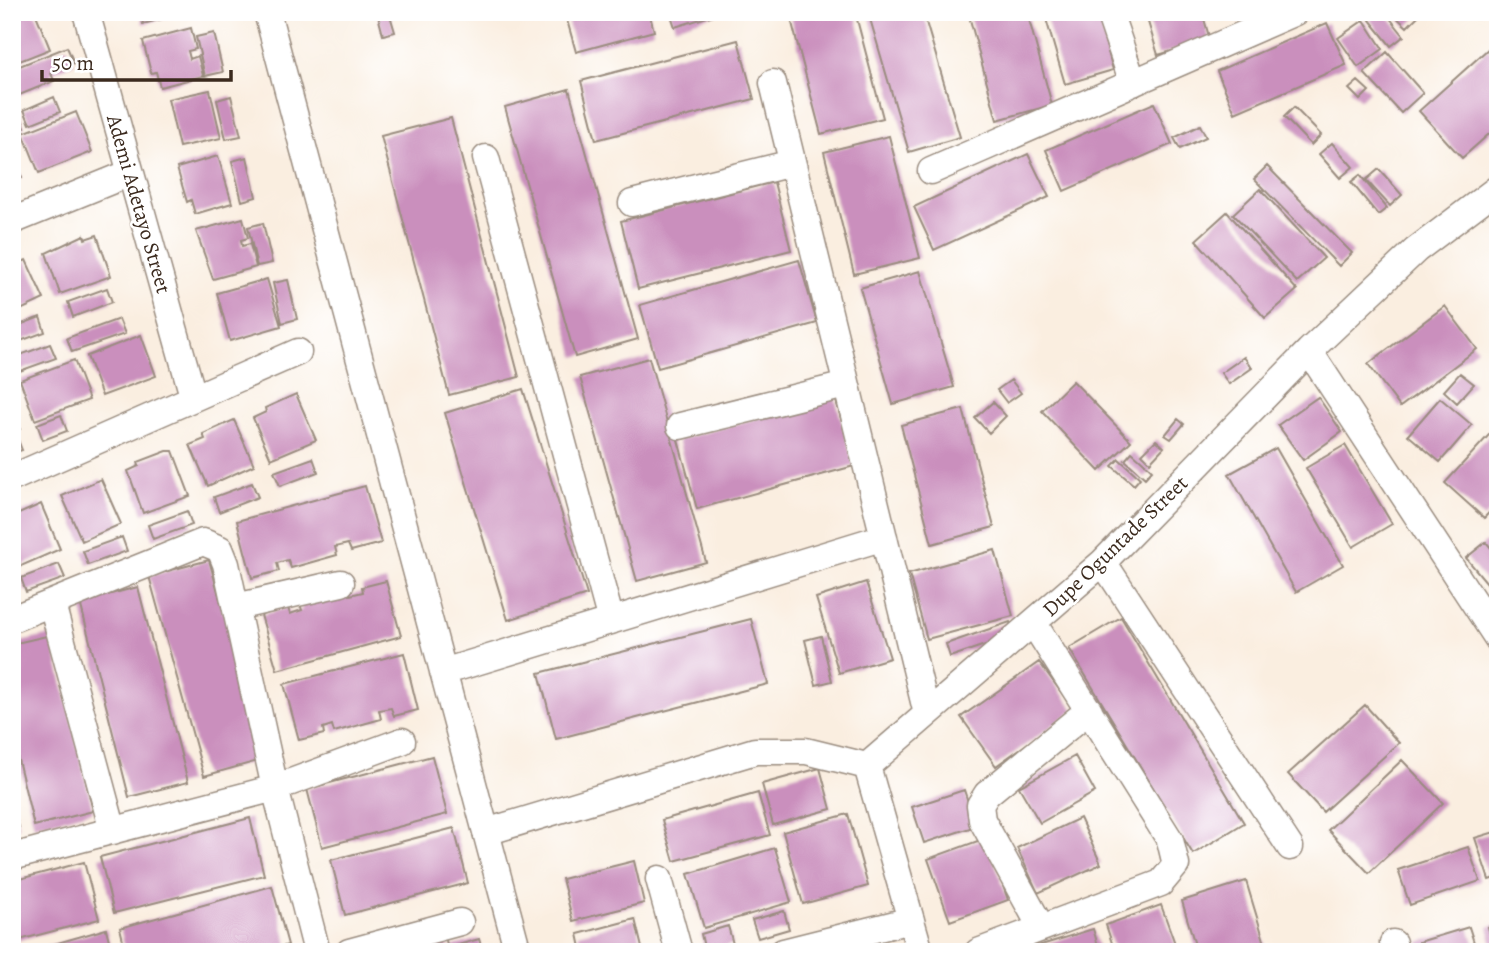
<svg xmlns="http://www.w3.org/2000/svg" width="1510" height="964" font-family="Alegreya,serif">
	<rect width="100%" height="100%" fill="#fff"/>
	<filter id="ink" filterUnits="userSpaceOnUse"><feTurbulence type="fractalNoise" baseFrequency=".0143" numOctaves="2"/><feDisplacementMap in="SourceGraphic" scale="14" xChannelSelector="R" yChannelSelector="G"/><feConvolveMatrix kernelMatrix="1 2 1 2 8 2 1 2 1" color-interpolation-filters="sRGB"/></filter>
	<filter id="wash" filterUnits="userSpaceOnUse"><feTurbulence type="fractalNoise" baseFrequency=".00686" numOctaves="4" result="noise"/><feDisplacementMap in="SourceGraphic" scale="28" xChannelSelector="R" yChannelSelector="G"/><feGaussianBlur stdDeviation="1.57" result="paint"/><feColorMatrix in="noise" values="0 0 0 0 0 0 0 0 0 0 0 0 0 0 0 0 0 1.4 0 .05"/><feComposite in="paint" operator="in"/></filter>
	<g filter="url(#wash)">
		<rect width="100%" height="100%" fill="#faeee0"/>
		<g id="blocks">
			<path fill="#ca8fbd" d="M25,12H35L50,49L12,64V17Z
				M140,12H185V13L143,24Z
				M377,12H389L395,32L383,35Z
				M649,12L654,31L576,52L565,13Z
				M670,12H720V13L675,27Z
				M814,12H855L883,118L821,134L791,19Z
				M868,12H923L960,137L909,152Z
				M968,12H1027L1052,105L997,120Z
				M1044,12H1097L1113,70L1065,84Z
				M1145,12H1202L1210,40L1158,55Z
				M1379,12H1385L1404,36L1391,46L1370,20Z
				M1391,12H1422L1407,27Z
				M1364,20L1383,49L1358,67L1338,38Z
				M1327,23L1346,65L1235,113L1217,71Z
				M191,28L196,49L188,51L190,59L198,56L203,76L160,87L156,72L151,73L143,41Z
				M214,33L223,72L205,76L196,37Z
				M738,40L754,99L596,140L581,81Z
				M67,47L74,63L51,73L54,81L12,98V69Z
				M1488,49L1498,59V126L1462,158L1419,111Z
				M1387,52L1423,93L1401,113L1364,73Z
				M1358,81L1369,91L1360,100L1349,89Z
				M569,89L638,339L575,357L505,107Z
				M210,90L221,138L179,147L168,99Z
				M231,96L241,136L226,139L217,100Z
				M54,97L60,112L30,124L24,110Z
				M1154,103L1172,144L1064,191L1046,150Z
				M1294,107L1321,135L1311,145L1284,117Z
				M17,108L25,127L12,133V110Z
				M76,112L92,152L39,173L23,133Z
				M451,118L519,377L449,395L381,136Z
				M1200,125L1206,137L1180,149L1174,138Z
				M889,136L920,258L854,274L824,152Z
				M1332,143L1353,167L1340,178L1319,154Z
				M1028,154L1049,197L934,250L914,207Z
				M12,156L22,178L12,183Z
				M218,156L232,203L195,214L191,200L187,202L177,168Z
				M247,157L256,197L242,201L232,161Z
				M1267,166L1352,253L1339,266L1254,179Z
				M1379,169L1402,195L1390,206L1366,180Z
				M1360,175L1387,208L1378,215L1351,182Z
				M774,182L791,250L638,289L621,221Z
				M1260,189L1324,258L1297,282L1233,214Z
				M1227,212L1297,290L1265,318L1196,240Z
				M243,218L248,238L241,240L242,246L250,244L256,267L213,279L196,231Z
				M263,223L272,263L257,266L248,227Z
				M84,235L85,239L97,235L111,276L60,294L46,253Z
				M26,260L44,299L12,314V267Z
				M799,260L817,323L658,368L640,305Z
				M920,271L954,387L893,404L860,288Z
				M267,279L281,326L230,341L217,293Z
				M288,280L297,319L282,323L273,283Z
				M107,288L112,302L73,317L68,302Z
				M1445,306L1477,349L1400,407L1368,364Z
				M40,317L45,332L12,344V328Z
				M119,319L125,334L72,352L67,338Z
				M141,335L156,376L102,396L87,356Z
				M50,344L56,358L17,372L12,358Z
				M1244,357L1252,368L1229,384L1221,373Z
				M649,358L706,562L637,581L580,377Z
				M74,360L89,400L35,420L20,380Z
				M1460,373L1474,384L1457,403L1444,391Z
				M1011,380L1021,393L1007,403L997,390Z
				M1073,381L1131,441L1099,471L1042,411Z
				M523,389L587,595L508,620L445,413Z
				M296,394L316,440L271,459L253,418L266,412L265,408Z
				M835,397L854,466L697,509L678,440Z
				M1318,397L1342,432L1303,460L1278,425Z
				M1440,398L1472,425L1440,462L1408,435Z
				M993,402L1006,416L989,433L975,418Z
				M12,409L20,429L12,432Z
				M963,409L994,527L932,544L901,425Z
				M61,415L67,431L43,440L37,424Z
				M1178,419L1184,424L1171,439L1165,435Z
				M234,420L254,465L208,486L190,445L205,439L203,434Z
				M1498,425V503L1484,518L1445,483Z
				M16,435L22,450L12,453V437Z
				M1156,440L1164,447L1150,462L1142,454Z
				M1345,445L1392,524L1353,547L1306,468Z
				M1276,448L1343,565L1296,592L1229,474Z
				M167,451H173L190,496L143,513L128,471L139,466L138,462Z
				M1132,452L1152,470L1145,478L1125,460Z
				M313,458L318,472L280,486L274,472Z
				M1119,459L1140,478L1134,485L1112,466Z
				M101,479L121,524L82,541L62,496Z
				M252,483L258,497L219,512L214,497Z
				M365,486L381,543L351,551L348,544L335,547L337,555L291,568L288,560L277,563L279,571L252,578L237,521Z
				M41,504L60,549L21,566L12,547V517Z
				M187,511L192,525L153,539L148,525Z
				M122,537L127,551L88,565L83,551Z
				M1486,542L1498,556V573L1487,583L1466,558Z
				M995,550L1013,616L927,639L909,574Z
				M209,560L265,759L204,776L149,576Z
				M59,564L65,578L26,592L21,578Z
				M386,581L401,636L277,670L261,615L288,608L290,614L302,610L300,604L349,591L350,595L363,592L362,587Z
				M866,582L890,658L839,673L816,598Z
				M138,587L188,782L129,797L80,602Z
				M1121,617L1244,823L1193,854L1069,648Z
				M751,619L768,684L556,739L539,673Z
				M1010,622L1014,635L950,657L946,644Z
				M51,635L93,811L34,826L12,735V644Z
				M821,636L832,681L816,685L805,640Z
				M404,653L418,710L394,716L391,708L379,710L381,719L334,732L332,725L323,728L324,734L299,740L284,684Z
				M1039,662L1074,710L996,766L961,717Z
				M1365,705L1399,743L1323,812L1288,774Z
				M432,756L447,814L322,847L307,789Z
				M1075,756L1095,792L1040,823L1019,787Z
				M1402,760L1443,803L1369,873L1328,830Z
				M820,768L831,809L773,825L762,784Z
				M964,790L976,826L924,843L912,807Z
				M758,793L770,835L674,861L662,820Z
				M12,806L19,827L12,828Z
				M848,814L868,886L803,904L783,832Z
				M250,818L264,875L114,913L100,857Z
				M1080,818L1101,864L1038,893L1017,848Z
				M454,828L468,883L345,915L331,860Z
				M1498,831V877L1489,880L1475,838Z
				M986,838L1008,900L950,921L928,859Z
				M1468,847L1480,881L1410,905L1398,870Z
				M775,848L791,902L704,928L688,874Z
				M634,861L644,903L573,921L562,879Z
				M84,862L99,919L12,942V881Z
				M1246,881L1266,947L1251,952H1197L1182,901Z
				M272,886L288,945L263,952H126L120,928Z
				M1161,905L1178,952H1115L1106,925Z
				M784,911L789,929L758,938L752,920Z
				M635,919L643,952H582L578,934Z
				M1498,924V952H1495L1488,927Z
				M728,926L733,944L705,952L701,934Z
				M1469,927L1477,952H1421L1419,942Z
				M106,929L112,952H30V951Z
				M1093,929L1100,952H1037L1035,947Z
				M444,933L448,948L479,939L483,952H410L408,943Z"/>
		</g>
	</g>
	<g filter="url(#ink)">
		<use href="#blocks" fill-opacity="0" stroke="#9a8c7f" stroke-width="2"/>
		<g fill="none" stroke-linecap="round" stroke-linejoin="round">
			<g stroke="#9a8c7f" stroke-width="29">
				<path id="minor" d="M86,12L193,396
					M267,12L518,952
					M1109,12L1133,83
					M773,83L927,714
					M486,158L611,621
					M931,171L1295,12
					M632,203L792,163
					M12,221L130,173
					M1309,351L1498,639
					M680,426L846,385
					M12,478L298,352
					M1103,562L1290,847
					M52,604L113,831
					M236,607L341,583
					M12,619L203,542L220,549L226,564L275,788L317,952
					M443,672L884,537
					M486,832L755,751H806L867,766
					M12,857L275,788L402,741
					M659,879L679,952
					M1041,927L982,820L980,805L987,794L1089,710
					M1393,943L1395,952
					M349,952L460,922
					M783,952L911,920
					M920,952L867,766L1103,562L1309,351L1416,250L1498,188
					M978,952L1161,883L1176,865L1170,840L1034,624"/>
			</g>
			<use href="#minor" stroke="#fff" stroke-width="26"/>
		</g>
	</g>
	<g text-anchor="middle" stroke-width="5" stroke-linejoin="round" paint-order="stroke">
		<g font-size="21" fill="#3b2a1e" stroke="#fff">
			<text transform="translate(139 204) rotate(74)" y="7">Ademi Adetayo Street</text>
			<text transform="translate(1115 546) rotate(-44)" y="7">Dupe Oguntade Street</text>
		</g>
	</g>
	<rect width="1510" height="964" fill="none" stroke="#fff" stroke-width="42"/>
	<path d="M42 70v10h189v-10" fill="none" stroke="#3b2a1e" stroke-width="3.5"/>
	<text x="52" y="70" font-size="21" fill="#3b2a1e" stroke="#ffffff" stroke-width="5" paint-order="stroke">50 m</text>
</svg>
